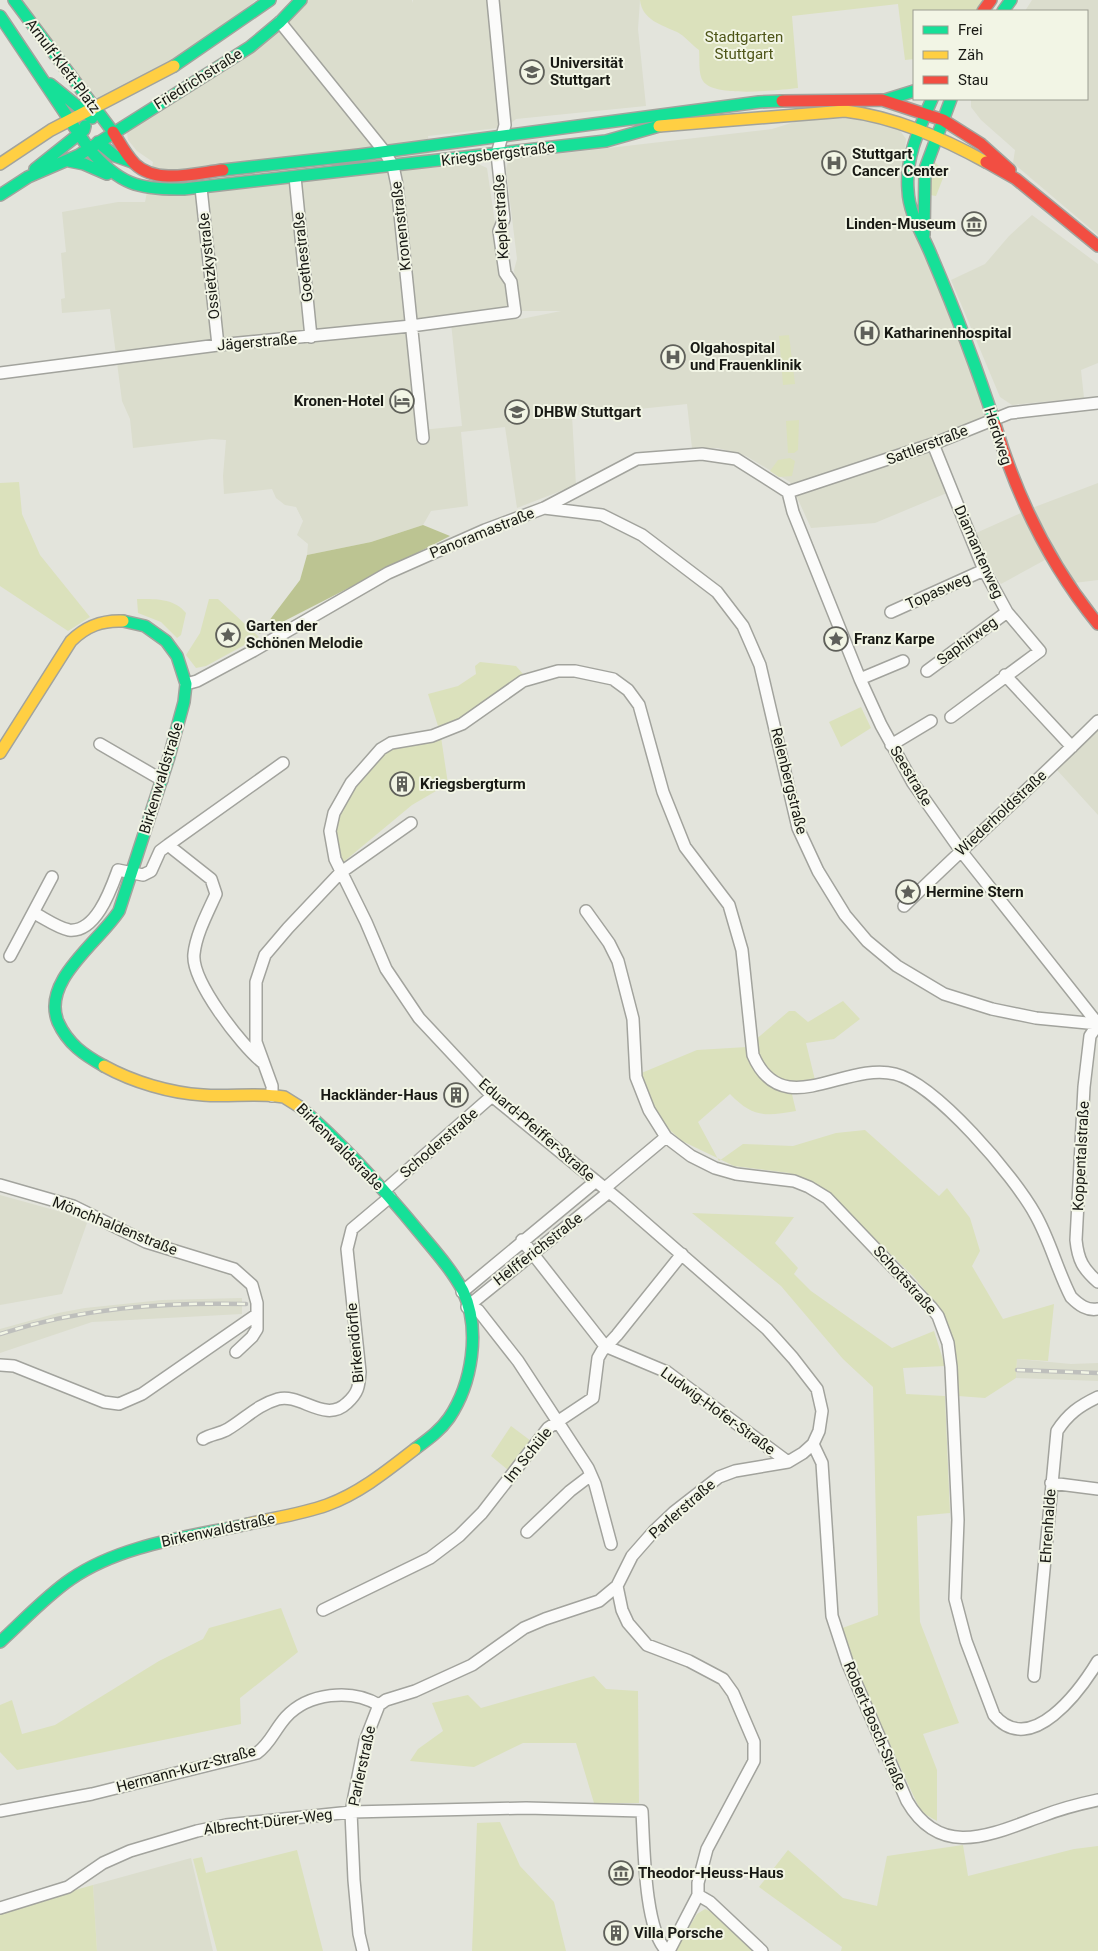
<svg xmlns="http://www.w3.org/2000/svg" width="1098" height="1951" font-family="Roboto,sans-serif">
	<rect width="100%" height="100%" fill="#e3e4dc"/>
	<path fill="#dbddcd" fill-rule="evenodd" d="M22,0H256L210,38L98,100Z
		M308,0H412V3L413,0H640L638,29L646,106L516,119L507,127L428,136L431,168L474,162L487,168L496,230L510,284L511,310L455,322L521,319L561,311H518L514,270L517,259L506,169L508,162L514,159L772,129L801,120L854,118L899,129L906,139L901,190L990,418L933,441L954,490L875,523L811,528L790,482L746,456L718,448H692L687,404L572,416L576,485L517,508L505,427L461,432L468,506L431,511L423,525L371,542L307,555L308,544L297,535L303,521L296,507L285,505L276,498L272,489L224,494L223,476L226,440L212,439L133,448L130,419L122,401L110,309L62,313L61,299L65,298L61,253L66,252L62,212L118,202H145L153,162L137,151L128,140L127,133ZM451,323L462,426L421,430L413,328Z
		M1032,0H1098V235L1013,163L1015,150L981,120L971,107V99H1087V11H1025Z
		M1032,215L1098,264V363L1081,370L1084,398L1012,405L1000,397L951,280L985,264L1009,236Z
		M1098,483V580L1074,583L1054,555L1001,584L986,560L976,533L1032,508Z
		M1098,727V815L1057,770Z
		M0,1195L65,1213L87,1223L62,1294L0,1305Z
		M242,1298V1314L92,1322L0,1353V1329L58,1313L85,1308L162,1300Z
		M1017,1359L1071,1364L1098,1363V1381L1016,1378Z
		M191,1858L213,1951H97L93,1885Z"/>
	<path fill="#dbe1bc" d="M640,0H983L975,11H914V59L905,60L898,4L792,16L798,88C779,90 714,98 703,81C698,74 700,59 699,50C692,45 685,36 677,32C662,25 642,20 640,0Z
		M935,162L945,173L936,196L930,195V182Z
		M789,335L795,384L783,385L779,336Z
		M799,420L798,450L794,453H788L786,421Z
		M790,458L795,461L792,476L779,477L770,471L778,460Z
		M19,482L22,514L40,555L90,617L68,631L0,586V483Z
		M137,599C155,599 174,598 186,613L181,635L177,638L161,622L138,613Z
		M209,599H218L259,637L206,666L196,668L186,655L200,633Z
		M480,662L516,666L523,674L459,720L438,726L428,694L458,686L476,674L475,666Z
		M861,707L871,728L841,747L829,722Z
		M441,737L448,784L412,805L341,864C339,859 334,852 333,846C331,822 363,768 382,753C397,741 423,740 441,737Z
		M843,1001L860,1019L834,1039L806,1043L815,1080L790,1086L796,1111C766,1116 753,1118 730,1094L698,1122L719,1161L743,1144L793,1146L836,1133L865,1130L939,1196L947,1188L970,1218L980,1251L972,1266L1003,1319L1054,1304L1048,1361L1017,1359L1016,1378L985,1398L958,1396L955,1347L943,1312L914,1277L829,1194L810,1182L789,1173L734,1166L682,1141L663,1124L639,1074L697,1050L747,1047L789,1011H795L808,1022Z
		M692,1213L794,1217L775,1243L798,1268L794,1274L811,1291L892,1348L934,1331L945,1366L903,1368L906,1394L945,1396L950,1513L917,1516L920,1622L959,1723L923,1734L937,1770V1821L921,1812L837,1630L878,1615L873,1387L843,1359L781,1286Z
		M511,1426L531,1441L508,1470L491,1456Z
		M281,1608L298,1652L240,1698L241,1724L17,1770L0,1752V1705L12,1700L22,1734L55,1725L159,1661L203,1639L209,1628Z
		M594,1676L606,1689L638,1691L639,1803H594L576,1743H523L474,1767L410,1761L418,1749L443,1731L432,1703L468,1695L481,1708Z
		M500,1822L520,1866L554,1902L566,1951H472L477,1823Z
		M963,1845L968,1876L1074,1849L1098,1846V1951H841L842,1947L759,1887L788,1850L843,1898L877,1906L887,1856Z
		M297,1850L323,1951H217L193,1859L202,1857L206,1873Z
		M93,1885L97,1951H0V1911Z
		M705,1909L714,1913L755,1951H675L697,1914Z"/>
	<path fill="#bcc492" d="M423,525L450,536L259,634L300,580L307,555L371,542Z"/>
	<g fill="none" stroke-linecap="round" stroke-linejoin="round">
		<g stroke="#a2a39d" stroke-width="14">
			<path id="street" d="M280,22L384,151L393,166L397,185L423,438
				M295,177L311,337
				M201,188L218,345
				M0,373L218,345L411,326L515,312L511,282L505,273L499,231L504,219L497,154L505,125L493,0
				M933,444L984,570L1007,612L1040,651L951,717
				M788,492L793,512L860,679L881,725L913,783L961,851L1098,1024
				M788,492L933,444L1010,413L1098,403
				M544,508L602,515L642,535L717,592L743,626L760,665L798,828L818,871L845,915L867,941L897,966L944,994L992,1009L1036,1018L1098,1024
				M891,612L984,570
				M927,671L1007,612
				M1005,675L1072,747
				M860,679L903,661
				M186,684L197,681L253,651L388,573L485,530L544,508L637,459L702,454L736,459L788,492
				M100,744L162,780
				M891,745L931,721
				M168,845L211,879L216,894C208,912 196,934 194,954C191,981 242,1046 262,1062
				M904,906C968,843 1035,784 1098,721
				M586,911L609,943L618,961L633,1019L636,1077L649,1110L666,1137L691,1156L715,1168L736,1174L794,1181L809,1187L827,1198L931,1307L938,1316L948,1343L951,1367L958,1520L955,1599L966,1641L994,1715C1031,1759 1081,1689 1098,1661
				M34,913C44,918 58,928 69,930C96,933 111,889 118,870L143,875L151,871L160,851L168,845L283,763
				M10,956L52,877
				M272,1096V1086L256,1042V982L265,955L288,928L340,873L411,823
				M0,1185L73,1206L146,1242L234,1269L252,1285L257,1303V1329L252,1337L236,1352
				M605,1188L666,1137
				M385,1190L492,1096
				M522,1240L605,1346L667,1372L788,1462
				M1098,1282C1083,1269 1078,1260 1076,1240L1084,1087L1090,1036L1098,1024
				M462,1292L596,1181
				M467,1307L478,1310L518,1361L588,1468L595,1484L611,1544
				M467,1307L609,1192
				M0,1365L14,1366L104,1402L119,1404L142,1394L256,1315
				M203,1439C211,1434 220,1434 228,1429C245,1419 257,1405 278,1399C301,1393 325,1424 347,1403C358,1393 359,1387 360,1372L347,1249L352,1229L390,1197
				M813,1444L822,1463L832,1616L847,1662L907,1801C941,1860 992,1834 1042,1816C1060,1809 1079,1804 1098,1800
				M1051,1483L1098,1489
				M527,1532L570,1491L591,1475
				M617,1586L622,1610L628,1623L647,1645L689,1661L723,1679L733,1693L754,1742V1761L707,1849L698,1883V1895L669,1951
				M323,1610L430,1558L459,1536L482,1513L548,1428L593,1398L598,1358L602,1351L617,1335L682,1254
				M1034,1676L1057,1431C1068,1414 1079,1406 1098,1397
				M0,1811L92,1794L257,1753C270,1744 275,1729 286,1717C308,1693 351,1688 379,1705
				M698,1895L710,1902L762,1951
				M0,1908L68,1887L103,1863L130,1851L197,1831L226,1825L351,1812L526,1808L642,1811C644,1843 644,1931 667,1951
				M363,1951L359,1934L354,1880L351,1812L365,1741L379,1705L386,1700L415,1691L472,1665L524,1628L545,1619L599,1601L617,1586L632,1556L654,1531L674,1512L719,1477L735,1471L788,1462L803,1453L813,1444L819,1431L822,1411L817,1389L793,1358L767,1329L619,1200L492,1096L419,1018L386,969L366,922L335,859L330,831L334,813L351,783L381,749L391,743L432,736L462,724L523,681L558,671H575L613,679L628,690L639,705L663,792L685,847L729,905L742,950L753,1055C782,1123 845,1061 895,1074C936,1084 1014,1176 1035,1214C1050,1240 1057,1270 1071,1297C1079,1305 1087,1311 1098,1309"/>
		</g>
		<g stroke="#a2a39d" stroke-width="14">
			<path id="fast" d="M14,0L113,132
				M1003,11L1011,0
				M0,16L89,149
				M174,66L270,0
				M50,84L92,118
				M932,99C920,127 905,158 908,190C909,215 923,234 932,257C955,311 977,368 995,424
				M885,100L914,91
				M98,142L115,156L132,162
				M89,149C119,184 138,190 184,189L606,141L659,126
				M69,161L84,164L107,174
				M35,169L84,130L85,126
				M223,170L359,155L759,102L782,101
				M0,195L28,177L79,155L250,47L280,22L301,0
				M924,235L925,169L951,99
				M104,1066C84,1055 68,1044 58,1022C41,981 99,942 119,911L169,757L184,702L186,684L177,656L166,641L145,626L123,621
				M300,1107C344,1145 383,1188 420,1233C435,1251 452,1270 463,1291C481,1330 472,1384 449,1418C440,1431 427,1440 415,1449
				M0,1642C23,1621 46,1596 71,1579C122,1544 190,1537 248,1524"/>
		</g>
		<g stroke="#a2a39d" stroke-width="14">
			<path id="slow" d="M659,126L845,111C895,117 942,138 986,162
				M0,164L51,130L174,66
				M0,753L71,641C86,626 102,620 123,621
				M104,1066C133,1082 170,1093 203,1095C228,1097 252,1093 276,1096L284,1097L300,1107
				M248,1524C274,1518 302,1514 327,1505C360,1493 388,1470 415,1449"/>
		</g>
		<g stroke="#a2a39d" stroke-width="14">
			<path id="jam" d="M983,11L991,0
				M782,101L882,100L943,120L981,144L1010,170
				M113,132C120,143 126,155 135,164C157,185 196,173 223,170
				M986,162L1016,179L1098,246
				M995,424C1017,498 1049,564 1098,624"/>
		</g>
		<use href="#street" stroke="#fbfbfa" stroke-width="11"/>
		<use href="#fast" stroke="#16e098" stroke-width="11"/>
		<use href="#slow" stroke="#ffcf43" stroke-width="11"/>
		<use href="#jam" stroke="#f24e42" stroke-width="11"/>
		<g stroke="#bebfbc" stroke-width="4.5">
			<path id="rail" d="M0,1334C81,1308 162,1302 246,1304
				M1017,1370L1098,1373"/>
		</g>
		<use href="#rail" stroke="#f2f5e5" stroke-width="2.5" stroke-dasharray="8" stroke-linecap="butt"/>
	</g>
	<defs>
		<g id="university-ring" transform="scale(1.25)"><circle r="9.5" fill="#f2f5e5" stroke="#5f605a" stroke-width="1.5"/><path d="M0-5L7-2L0 1L-7-2ZM-4 1L0 2.5L4 1V4Q0 6-4 4Z" fill="#5f605a"/></g>
		<g id="hospital-ring" transform="scale(1.25)"><circle r="9.5" fill="#f2f5e5" stroke="#5f605a" stroke-width="1.5"/><path d="M-5-5h3v3.5h4V-5h3V5h-3V1.5h-4V5h-3Z" fill="#5f605a"/></g>
		<g id="museum-ring" transform="scale(1.25)"><circle r="9.5" fill="#f2f5e5" stroke="#5f605a" stroke-width="1.5"/><path d="M0-6L6-3V-2H-6V-3ZM-5-1h2V3h-2ZM-1-1h2V3h-2ZM3-1h2V3H3ZM-6 4H6V6H-6Z" fill="#5f605a"/></g>
		<g id="hotel-ring" transform="scale(1.25)"><circle r="9.5" fill="#f2f5e5" stroke="#5f605a" stroke-width="1.5"/><path d="M-6-4.5h1.5V1H6V5H4.5V3h-9V5H-6ZM-4 0a1.8 1.8 0 1 1 3.6 0ZM.5 0V-2.5h3Q6-2.5 6 0Z" fill="#5f605a"/></g>
		<g id="sight-ring" transform="scale(1.25)"><circle r="9.5" fill="#f2f5e5" stroke="#5f605a" stroke-width="1.5"/><path d="M0-6L1.8-2.2L6-1.7L2.9 1.2L3.7 5.4L0 3.3L-3.7 5.4L-2.9 1.2L-6-1.7L-1.8-2.2Z" fill="#5f605a"/></g>
		<g id="building-ring" transform="scale(1.25)"><circle r="9.5" fill="#f2f5e5" stroke="#5f605a" stroke-width="1.5"/><path d="M-4-6H4V6H1V3H-1V6H-4ZM-2.5-4.3h1.7v1.8h-1.7ZM.8-4.3h1.7v1.8H.8ZM-2.5-1h1.7V.8h-1.7ZM.8-1h1.7V.8H.8Z" fill="#5f605a"/></g>
	</defs>
	<g fill-rule="evenodd">
		<use href="#university-ring" x="532" y="72"/>
		<use href="#hospital-ring" x="834" y="163"/>
		<use href="#museum-ring" x="974" y="224"/>
		<use href="#hospital-ring" x="867" y="333"/>
		<use href="#hospital-ring" x="673" y="357"/>
		<use href="#hotel-ring" x="402" y="401"/>
		<use href="#university-ring" x="517" y="412"/>
		<use href="#sight-ring" x="228" y="635"/>
		<use href="#sight-ring" x="836" y="639"/>
		<use href="#building-ring" x="402" y="784"/>
		<use href="#sight-ring" x="908" y="892"/>
		<use href="#building-ring" x="456" y="1095"/>
		<use href="#museum-ring" x="621" y="1873"/>
		<use href="#building-ring" x="616" y="1933"/>
	</g>
	<g text-anchor="middle" stroke-width="4" stroke-linejoin="round" paint-order="stroke">
		<g font-size="15" fill="#4e5518" stroke="#f2f5e5">
			<text x="744" y="42">Stadtgarten<tspan x="744" dy="17">Stuttgart</tspan></text>
		</g>
		<g font-size="15" font-weight="bold" fill="#181914" stroke="#f2f5e5" text-anchor="start">
			<text x="550" y="68">Universität<tspan x="550" dy="17">Stuttgart</tspan></text>
			<text x="852" y="159">Stuttgart<tspan x="852" dy="17">Cancer Center</tspan></text>
			<text x="956" y="229" text-anchor="end">Linden-Museum</text>
			<text x="884" y="338">Katharinenhospital</text>
			<text x="690" y="353">Olgahospital<tspan x="690" dy="17">und Frauenklinik</tspan></text>
			<text x="384" y="406" text-anchor="end">Kronen-Hotel</text>
			<text x="534" y="417">DHBW Stuttgart</text>
			<text x="246" y="631">Garten der<tspan x="246" dy="17">Schönen Melodie</tspan></text>
			<text x="854" y="644">Franz Karpe</text>
			<text x="420" y="789">Kriegsbergturm</text>
			<text x="926" y="897">Hermine Stern</text>
			<text x="438" y="1100" text-anchor="end">Hackländer-Haus</text>
			<text x="638" y="1878">Theodor-Heuss-Haus</text>
			<text x="634" y="1938">Villa Porsche</text>
		</g>
		<g font-size="15" fill="#181914" stroke="#f2f5e5">
			<text transform="translate(63 66) rotate(53)" y="5">Arnulf-Klett-Platz</text>
			<text transform="translate(198 79) rotate(-32)" y="5">Friedrichstraße</text>
			<text transform="translate(498 154) rotate(-7)" y="5">Kriegsbergstraße</text>
			<text transform="translate(501 217) rotate(-93)" y="5">Keplerstraße</text>
			<text transform="translate(401 226) rotate(-96)" y="5">Kronenstraße</text>
			<text transform="translate(303 257) rotate(-96)" y="5">Goethestraße</text>
			<text transform="translate(209 266) rotate(-96)" y="5">Ossietzkystraße</text>
			<text transform="translate(257 342) rotate(-5)" y="5">Jägerstraße</text>
			<text transform="translate(998 436) rotate(72)" y="5">Herdweg</text>
			<text transform="translate(927 445) rotate(-21)" y="5">Sattlerstraße</text>
			<text transform="translate(482 533) rotate(-22)" y="5">Panoramastraße</text>
			<text transform="translate(979 552) rotate(66)" y="5">Diamantenweg</text>
			<text transform="translate(938 591) rotate(-24)" y="5">Topasweg</text>
			<text transform="translate(967 641) rotate(-36)" y="5">Saphirweg</text>
			<text transform="translate(911 776) rotate(59)" y="5">Seestraße</text>
			<text transform="translate(161 778) rotate(-73)" y="5">Birkenwaldstraße</text>
			<text transform="translate(789 781) rotate(76)" y="5">Relenbergstraße</text>
			<text transform="translate(1001 813) rotate(-43)" y="5">Wiederholdstraße</text>
			<text transform="translate(537 1130) rotate(41)" y="5">Eduard-Pfeiffer-Straße</text>
			<text transform="translate(439 1143) rotate(-41)" y="5">Schoderstraße</text>
			<text transform="translate(340 1147) rotate(45)" y="5">Birkenwaldstraße</text>
			<text transform="translate(1081 1156) rotate(-87)" y="5">Koppentalstraße</text>
			<text transform="translate(115 1226) rotate(22)" y="5">Mönchhaldenstraße</text>
			<text transform="translate(538 1249) rotate(-38)" y="5">Helfferichstraße</text>
			<text transform="translate(905 1280) rotate(48)" y="5">Schottstraße</text>
			<text transform="translate(355 1343) rotate(-95)" y="5">Birkendörfle</text>
			<text transform="translate(718 1411) rotate(36)" y="5">Ludwig-Hofer-Straße</text>
			<text transform="translate(528 1455) rotate(-51)" y="5">Im Schüle</text>
			<text transform="translate(682 1509) rotate(-41)" y="5">Parlerstraße</text>
			<text transform="translate(1048 1526) rotate(-86)" y="5">Ehrenhalde</text>
			<text transform="translate(218 1530) rotate(-12)" y="5">Birkenwaldstraße</text>
			<text transform="translate(875 1726) rotate(67)" y="5">Robert-Bosch-Straße</text>
			<text transform="translate(362 1766) rotate(-78)" y="5">Parlerstraße</text>
			<text transform="translate(186 1769) rotate(-15)" y="5">Hermann-Kurz-Straße</text>
			<text transform="translate(268 1822) rotate(-7)" y="5">Albrecht-Dürer-Weg</text>
		</g>
	</g>
	<rect x="913" y="10" width="175" height="90" fill="#f2f5e5" stroke="#9b9d91"/>
	<rect x="923" y="26" width="25" height="8" fill="#16e098" stroke="#9b9d91"/>
	<text x="958" y="35" font-size="15" fill="#181914">Frei</text>
	<rect x="923" y="51" width="25" height="8" fill="#ffcf43" stroke="#9b9d91"/>
	<text x="958" y="60" font-size="15" fill="#181914">Zäh</text>
	<rect x="923" y="76" width="25" height="8" fill="#f24e42" stroke="#9b9d91"/>
	<text x="958" y="85" font-size="15" fill="#181914">Stau</text>
</svg>
